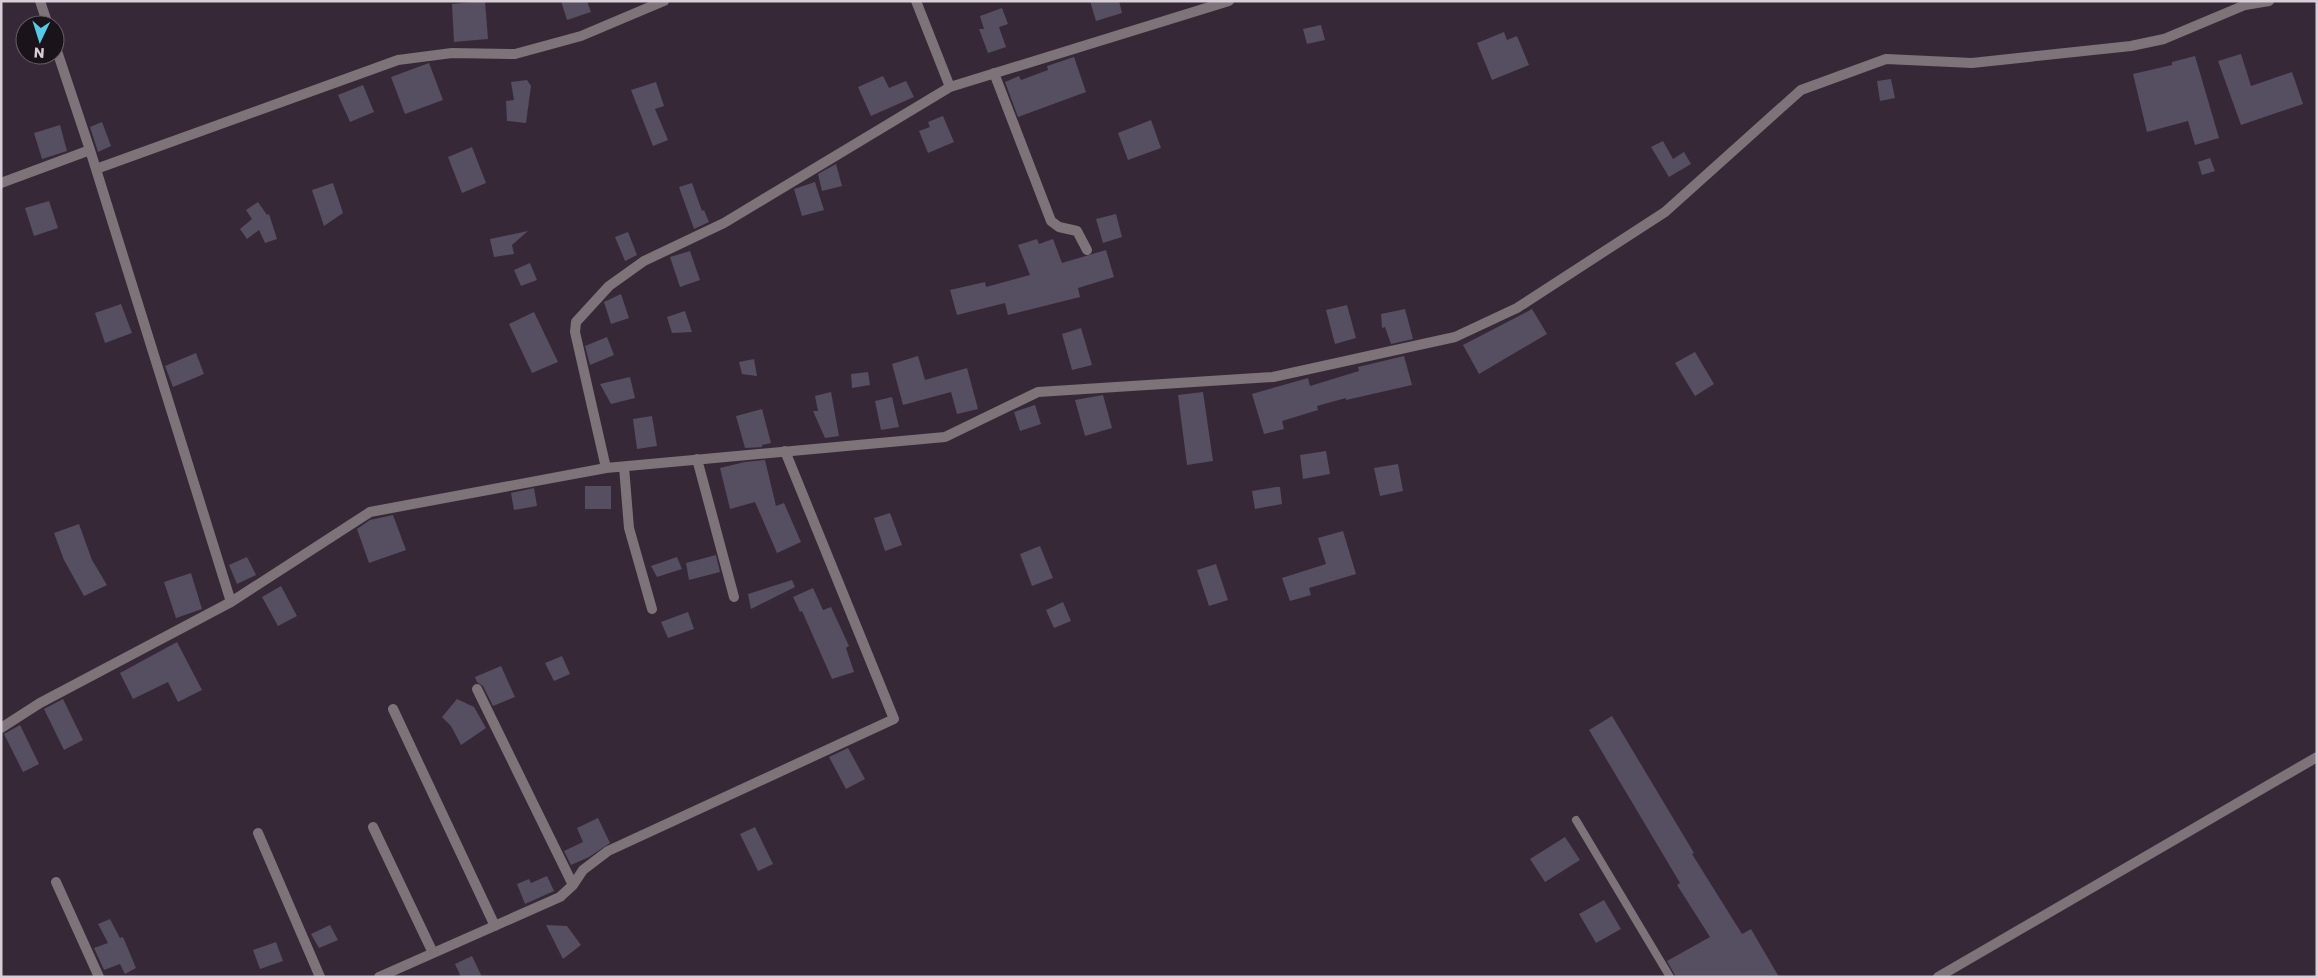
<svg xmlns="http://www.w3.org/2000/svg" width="2318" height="978" font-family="Poppins,sans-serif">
	<rect width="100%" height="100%" fill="#372837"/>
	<path fill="#564e61" d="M485,1L488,39L454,42L452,4Z
		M561,1H587L591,12L567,20Z
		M1090,1H1119L1122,13L1096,21Z
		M1002,8L1008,24L999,27L1006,47L988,53L979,29H984L980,16Z
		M1321,25L1325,40L1307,44L1303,29Z
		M1504,32L1507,40L1517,36L1529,65L1492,80L1477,43Z
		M2241,54L2251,86L2292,72L2303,104L2241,125L2218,61Z
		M2195,56L2219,138L2195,145L2188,121L2147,132L2133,74L2172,65V62Z
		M1074,57L1086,92L1018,117L1005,82L1019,76L1021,80L1048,70L1047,66Z
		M429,63L443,100L405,114L391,77Z
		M883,76L889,88L906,81L914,97L871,116L858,87Z
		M1891,79L1895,98L1880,101L1877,81Z
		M527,80L531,86L526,123L507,121L506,101L514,100L511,82Z
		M656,82L664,106L655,109L668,140L653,146L631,90Z
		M363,85L374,112L350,122L338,95Z
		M943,116L954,142L928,153L919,131L930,127L928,122Z
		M1151,120L1161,148L1128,160L1118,133Z
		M102,122L111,146L98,152L90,127Z
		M60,125L67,151L42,159L34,133Z
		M1663,141L1673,159L1684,152L1691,164L1669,177L1651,147Z
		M472,147L486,183L462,193L448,157Z
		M2210,158L2215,171L2202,175L2198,162Z
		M836,164L842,186L822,191L818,174Z
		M815,182L824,210L802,216L794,189Z
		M333,183L343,213L324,226L312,190Z
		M692,183L702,211L704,210L709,222L694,229L679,187Z
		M49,201L58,228L34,236L25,208Z
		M258,202L267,215L269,214L277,239L265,243L259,230L247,239L240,229L252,219L246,210Z
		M1116,214L1122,237L1103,243L1096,219Z
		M528,231L512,245L514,254L494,257L490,239Z
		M628,232L637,255L625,261L615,237Z
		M1037,239L1039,244L1053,239L1062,263L1106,250L1114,277L1078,288L1080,297L1008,315L1005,303L957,315L950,290L985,282L986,287L1030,275L1018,245Z
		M690,251L700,280L680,287L670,257Z
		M530,263L537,280L521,286L514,270Z
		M621,294L629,318L611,324L604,302Z
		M121,304L132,333L105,343L95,313Z
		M1347,305L1356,338L1335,344L1326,310Z
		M1405,309L1413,339L1391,344L1385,327L1382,328L1381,314Z
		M1532,309L1547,334L1479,374L1463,345Z
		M685,311L692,332L672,333L667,317Z
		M534,312L558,362L532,373L509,324Z
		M1081,328L1092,365L1072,370L1062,334Z
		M607,337L614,355L590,365L585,346Z
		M1695,352L1714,384L1695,396L1675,363Z
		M196,353L204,374L173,387L165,366Z
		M918,356L925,380L967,368L978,409L957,414L951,392L903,405L892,364Z
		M1404,356L1412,385L1346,400V398L1317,406L1318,410L1282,421L1284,429L1264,434L1252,394L1308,378L1310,386L1359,371L1358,367Z
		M754,359L757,376L742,374L739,362Z
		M868,372L870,385L852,388L851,374Z
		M630,377L635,398L611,404L600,384Z
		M831,392L839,436L825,438L813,411H818L815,396Z
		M1203,392L1213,461L1187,465L1178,395Z
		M1103,395L1112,428L1085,436L1075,400Z
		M892,397L899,427L881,430L875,401Z
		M1035,405L1041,424L1020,431L1014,412Z
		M762,409L771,443L762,445V447L745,448L736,416Z
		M652,416L657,446L637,449L633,419Z
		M1326,451L1330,474L1303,479L1300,455Z
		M765,460L776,506L784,503L801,542L777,553L755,502L730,509L720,468L745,462Z
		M1398,464L1403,491L1380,496L1374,468Z
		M585,486H611V509H585Z
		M1276,487H1280L1282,504L1255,509L1252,491Z
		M534,488L537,506L514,510L511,493Z
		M890,513L902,545L885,551L874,518Z
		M393,515L406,550L369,563L357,529L370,520Z
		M79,524L92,560L107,585L84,596L64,560L54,533Z
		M1343,531L1356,574L1309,588L1311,595L1290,601L1282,578L1326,564L1318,538Z
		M1040,546L1053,578L1032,586L1020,554Z
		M716,555L720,572L689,580L686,563Z
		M247,557L256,575L237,584L229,565Z
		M677,557L682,569L657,577L651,566Z
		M1216,564L1228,600L1209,606L1197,570Z
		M191,573L202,609L176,618L164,582Z
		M792,580L795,587L751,609L748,594Z
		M281,586L297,616L278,626L262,597Z
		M813,588L823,610L831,607L849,646L846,648L854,672L832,679L802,611L800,612L793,597Z
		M1063,602L1071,621L1054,628L1046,610Z
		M688,612L694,629L668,638L661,622Z
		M177,642L202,690L178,702L168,682L133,699L120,673Z
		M562,656L570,674L554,681L545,663Z
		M501,666L515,697L493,706L483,686L477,682L475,677Z
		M63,699L83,740L64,750L44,709Z
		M457,699L474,707L486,728L461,745L451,726L442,717Z
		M1612,716L1694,853L1692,854L1742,934L1751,929L1779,977H1676L1667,961L1710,937L1677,885L1680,883L1589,730Z
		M20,725L39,764L23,772L4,734Z
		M848,748L865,779L846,789L829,757Z
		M598,818L610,843L589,857L571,865L564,851L583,842L577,828Z
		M755,827L773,864L758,871L740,834Z
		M1565,837L1580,860L1545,882L1530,859Z
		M547,876L554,891L525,904L517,884L529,879L531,883Z
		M1604,900L1621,929L1596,943L1579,914Z
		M110,919L120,938L123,937L136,968L125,974L120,964L104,970L94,948L108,943L98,924Z
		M330,925L338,940L319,948L311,934Z
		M546,925L567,926L581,945L563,959Z
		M276,942L283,961L260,969L253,950Z
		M472,956L482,977H461L455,964Z"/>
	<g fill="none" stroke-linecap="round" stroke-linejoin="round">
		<path stroke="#7e7378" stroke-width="8" d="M1576,820L1670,977"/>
		<path stroke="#7e7378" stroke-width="10" d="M40,1L48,25
			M916,1L950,87
			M55,45L90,150L231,602
			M994,73L1051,221L1059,227L1077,231L1087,250
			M96,169L398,60L452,53L515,54L581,36L664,1
			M1,183L90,150
			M697,459L734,597
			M624,467L629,528L652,609
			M606,468L575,332L576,322L609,286L644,261L724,223L950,87L1229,1
			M477,689L573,885
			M393,709L495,926
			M1,728L40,703L231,602L370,512L606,468L945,437L1038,392L1273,377L1455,337L1517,308L1665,212L1801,90L1886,59L1972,63L2131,46L2164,39L2245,5L2269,1
			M373,827L433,953
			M258,833L320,977
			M56,882L99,977
			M379,977L560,897L573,885L583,870L608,851L894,719L785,451
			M1938,977L2317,757"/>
	</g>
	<rect width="2318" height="978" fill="none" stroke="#d8ced8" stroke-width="5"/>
	<g transform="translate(40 40) rotate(184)"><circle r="24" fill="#1a131a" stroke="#665e66"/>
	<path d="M0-4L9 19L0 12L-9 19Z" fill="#58c9e4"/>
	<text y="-8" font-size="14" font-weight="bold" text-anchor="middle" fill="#d8ced8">N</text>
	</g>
</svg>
